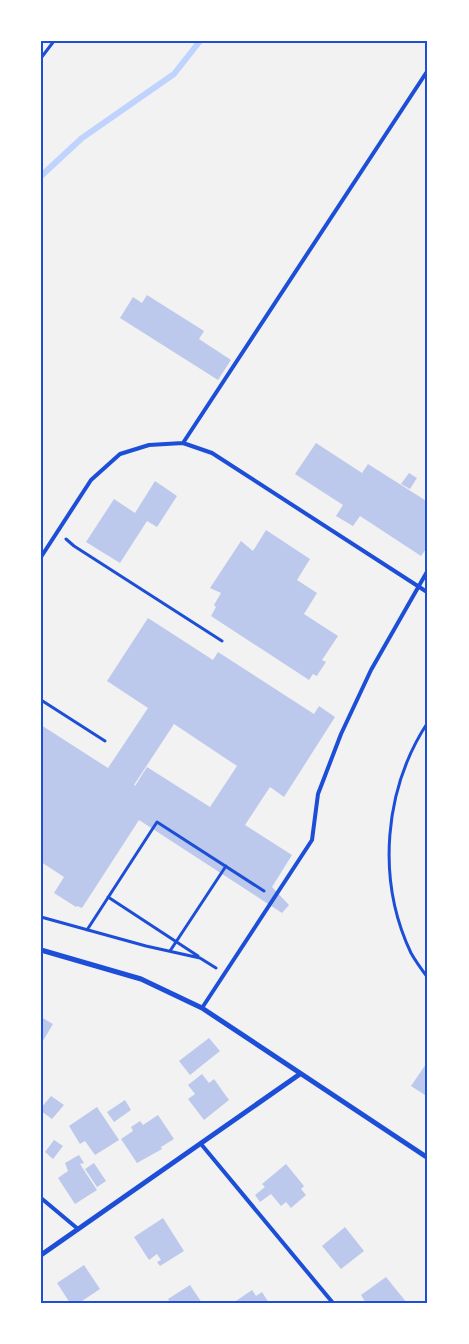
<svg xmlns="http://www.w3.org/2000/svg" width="469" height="1344" font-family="'Titillium Web',sans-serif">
	<rect width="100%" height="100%" fill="#f2f2f2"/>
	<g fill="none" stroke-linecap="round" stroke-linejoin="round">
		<path stroke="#bfd3fe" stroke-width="6" d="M41,176L82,138L174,74L200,41"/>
	</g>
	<path fill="#bdc9ec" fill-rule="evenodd" d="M147,295L204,331L199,339L231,360L218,380L120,318L133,297L142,303Z
		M316,443L362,473L368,464L428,502V546L421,556L360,516L353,526L336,516L343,505L295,474Z
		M409,473L417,478L410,489L401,484Z
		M155,481L177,496L157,527L147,521L120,563L86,542L114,499L135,513Z
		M266,530L310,559L297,580L317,593L304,614L338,636L322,660L326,662L318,674L317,676L313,674L309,680L211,616L216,607L214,605L221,593L210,588L241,541L253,551Z
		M148,618L213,660L218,652L314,714L319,706L335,717L284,797L270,787L245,825L292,855L272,887L289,905L282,913L139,820L82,908L77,906L76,907L54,893L64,877L41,862V725L108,768L148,708L107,681ZM174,724L237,766L210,807L147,767L135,786L134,785Z
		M41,1017L53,1024L41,1044Z
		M209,1038L220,1051L190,1075L179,1061Z
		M426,1064L428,1066V1097L411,1086Z
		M202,1074L209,1083L214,1079L229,1100L204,1120L188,1099L195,1094L188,1085Z
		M51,1096L64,1105L52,1119L41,1111V1108Z
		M125,1100L131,1110L114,1122L107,1112Z
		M97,1107L119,1140L95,1155L85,1141L80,1144L69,1126Z
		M158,1115L174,1139L161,1147L162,1149L137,1163L121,1139L133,1131L131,1127L140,1121L143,1125Z
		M54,1140L63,1146L53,1159L45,1152Z
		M79,1155L84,1163L80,1164L97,1190L75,1204L58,1178L68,1171L65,1163Z
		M94,1163L106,1181L97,1187L85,1169Z
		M286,1164L304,1186L301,1189L306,1195L291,1208L286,1202L281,1206L271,1194L260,1202L255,1195L265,1187L262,1184Z
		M163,1218L184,1251L160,1266L157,1262L161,1260L157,1254L149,1260L134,1237Z
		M345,1227L364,1251L341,1269L322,1246Z
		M84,1265L100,1289L79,1303H70L57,1283Z
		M386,1277L407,1303H366L361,1295Z
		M190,1285L202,1303H170L168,1299Z
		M252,1290L256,1296L262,1292L269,1303H233Z"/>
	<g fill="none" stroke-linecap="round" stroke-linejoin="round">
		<path stroke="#1d4ed8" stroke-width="3" d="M41,58L54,41
			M66,539L74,546L222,641
			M41,700L105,741
			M428,722C384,789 376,879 411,953C416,962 422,970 428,978
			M108,897L198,956
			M41,917L146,946L200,958L216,968
			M87,930L157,822L264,891
			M170,951L226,866"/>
		<path stroke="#1d4ed8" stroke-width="4" d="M183,443L428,70
			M41,557L91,480L120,454L149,445L183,443L212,453L427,592
			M202,1008L312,840L318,794L341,734L371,670L428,570
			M201,1144L333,1303
			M41,1198L78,1229"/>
		<path stroke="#1d4ed8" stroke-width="5" d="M41,950L141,979L202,1008L428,1158
			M41,1255L300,1074"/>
	</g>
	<rect width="469" height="1344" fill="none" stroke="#ffffff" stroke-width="85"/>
	<rect x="42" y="42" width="384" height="1260" fill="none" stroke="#1d4ed8" stroke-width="2"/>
</svg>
